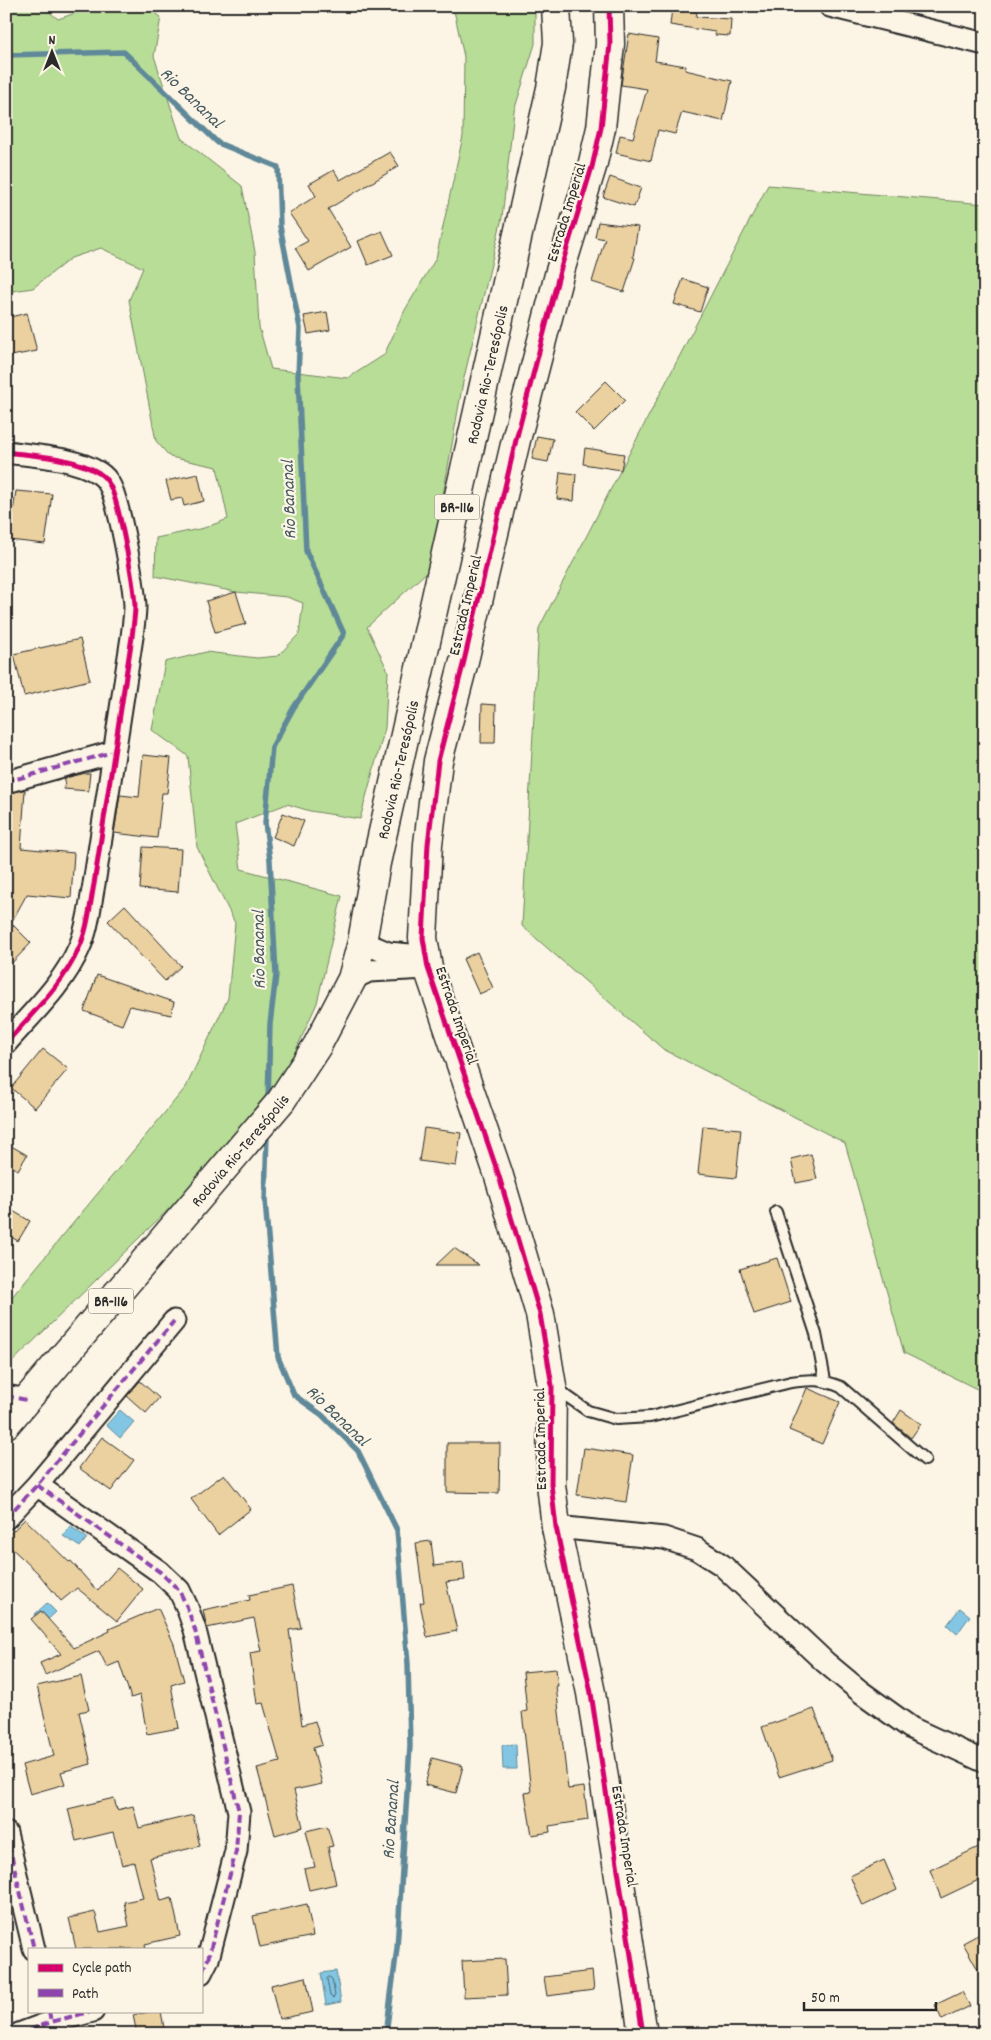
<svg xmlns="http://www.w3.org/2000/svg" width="991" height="2040" font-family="Dekko,sans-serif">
	<rect width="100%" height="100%" fill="#fcf5e5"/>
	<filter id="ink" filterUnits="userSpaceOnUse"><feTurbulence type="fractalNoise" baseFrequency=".02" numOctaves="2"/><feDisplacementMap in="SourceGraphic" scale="10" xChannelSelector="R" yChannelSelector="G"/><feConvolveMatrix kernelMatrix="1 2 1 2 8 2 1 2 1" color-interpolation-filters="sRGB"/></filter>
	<g filter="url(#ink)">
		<path fill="#b8dd97" stroke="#728461" d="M6,6H42L58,19L96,6H146L161,17L154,56L181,138L242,186L255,252L259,327L271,369L348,378L384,355L405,310L436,258L463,136L464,57L453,6H535V44L514,111L502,218L463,382L430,569L367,627L388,671L385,728L360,819L310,811L287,804L235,824L241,869L342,896L317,1003L287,1070L182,1196L6,1368V1304L186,1087L228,998L235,923L197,847L188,756L152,730L165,662L206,652L257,658L278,656L299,634L303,603L287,597L236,592L155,576L156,538L204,528L228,519L217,467L170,457L156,441L129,300L143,268L101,248L71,258L33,288L6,292V178L9,172L6,171Z
			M768,185L985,204V1393L904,1353L845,1143L663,1049L522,926L539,628Z"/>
		<path fill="#82c6e3" stroke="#5f8899" d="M120,1410L134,1422L120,1438L106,1425Z
			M70,1526L87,1538L80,1547L63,1536Z
			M47,1603L56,1612L44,1623L35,1614Z
			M960,1608L970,1616L957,1634L947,1625Z
			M516,1744L517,1769H503L502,1745Z
			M336,1971L341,2002L326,2005L321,1973Z"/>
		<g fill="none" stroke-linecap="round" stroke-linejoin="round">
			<path stroke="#4e6975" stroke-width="1" d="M329,1977L332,1979L335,1996L333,1998L330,1996L327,1979Z"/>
			<path stroke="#5f8899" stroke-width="5.5" d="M6,55L124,52L218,143L278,167L280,226L300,328L298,376L306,551L344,634L294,707L272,747L265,823L270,860L276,975L270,1024L268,1101
				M267,1133L265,1200L278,1357L294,1395L322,1415L358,1451L397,1530L408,1664L410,1746L397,1948L386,2034"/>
		</g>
		<path fill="#ebd1a0" stroke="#2b2b2b" d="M672,8L697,12L696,17L731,19L730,36L715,35V32L670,25Z
			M629,34L658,39L655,61L686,66L685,70L732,81L723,121L682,112L675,134L658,130L651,161L616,153L620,135L633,138L647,89L621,85Z
			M390,152L399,166L328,209L351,247L309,271L295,248L308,241L289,213L316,196L309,184L334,170L340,180Z
			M610,177L641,188L634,207L603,197Z
			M598,222L638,227L633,257L635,258L624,292L592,282L605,239L595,237Z
			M382,231L393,255L368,265L358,241Z
			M683,279L708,287L700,312L674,304Z
			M327,312L330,330L308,334L304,316Z
			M27,313L37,351L6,357V318Z
			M606,381L625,400L594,431L575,412Z
			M537,436L553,439L548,462L532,459Z
			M585,448L624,454L621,470L583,464Z
			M560,472L576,474L574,501L557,499Z
			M198,474L204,501L184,506L182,498L171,500L166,481Z
			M16,491L52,494L45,544L9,540Z
			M236,592L246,624L215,632L206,601Z
			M80,639L90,680L24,696L14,654Z
			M482,704L496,705L495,743H481Z
			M143,755L171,758L167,793H162L157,838L114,833L120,795L139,797Z
			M86,773H90L88,791L64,789L65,778Z
			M23,790H25L21,848L74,853L71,898L27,894L11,923L31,943L6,969V823L8,794Z
			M283,813L304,821L294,846L273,837Z
			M143,847L181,849L178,892L140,889Z
			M125,905L181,966L165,981L108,921Z
			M477,952L493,988L479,994L463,959Z
			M97,975L174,1002L171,1015L130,1006L122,1025L84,1011Z
			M43,1049L68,1069L35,1108L11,1088Z
			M703,1126L741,1129L736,1178L698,1174Z
			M424,1128L461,1133L456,1166L419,1161Z
			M6,1143L27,1155L18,1170L6,1164Z
			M811,1154L817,1179L796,1183L791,1159Z
			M6,1207L30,1221L18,1241L6,1234Z
			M454,1248L479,1265H436Z
			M777,1258L791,1302L754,1314L740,1269Z
			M140,1381L159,1398L146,1413L127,1396Z
			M807,1388L840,1402L822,1444L789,1430Z
			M901,1410L921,1424L911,1438L893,1423Z
			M102,1437L134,1460L111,1491L79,1468Z
			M447,1443H500L499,1493L447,1492Z
			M584,1448L633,1455L626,1502L577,1495Z
			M224,1474L251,1509L218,1535L191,1499Z
			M25,1519L69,1562L71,1561L97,1591L117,1568L143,1589L117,1621L77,1588L61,1601L37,1572L6,1543V1538Z
			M431,1541L434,1566L463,1562L465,1580L446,1582L457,1631L427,1637L420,1603L424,1602L416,1543Z
			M292,1586L301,1628L289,1630L302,1725L315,1721L322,1745L313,1748L322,1784L294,1790L303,1827L275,1835L257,1768L280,1762L263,1703L257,1704L250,1653L261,1651L254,1618L207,1628L203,1610L250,1600L249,1595Z
			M158,1608L174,1644L184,1681L171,1685L179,1728L147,1734L140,1695L131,1698L119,1662L107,1667L99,1651L45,1675L40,1663L61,1654L31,1619L41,1611L74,1648L110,1631L109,1629Z
			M556,1669L558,1686H556L568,1789L584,1787L588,1820L549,1826L550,1832L532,1835L525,1793L531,1792L522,1712L527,1711L523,1672Z
			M81,1676L89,1710L79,1712L91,1764L61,1772L65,1784L30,1794L22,1765L54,1756L37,1686Z
			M814,1709L832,1760L779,1777L762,1727Z
			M432,1758L463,1766L456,1793L425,1785Z
			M114,1798L117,1810L133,1806L139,1828L193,1815L200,1846L150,1858L161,1901L172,1898L180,1936L145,1944L146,1949H76L69,1918L95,1912L100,1932L129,1926L124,1902L143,1898L134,1862L122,1865L113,1832L76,1841L68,1809Z
			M327,1826L333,1846L328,1847L336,1884L309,1890L304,1869L315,1867L306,1831Z
			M985,1844V1877L941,1898L930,1870Z
			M884,1860L897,1890L863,1906L850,1876Z
			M307,1904L313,1936L260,1947L253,1916Z
			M985,1931V1982L963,1943Z
			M505,1959L507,1995L464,1997L462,1961Z
			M592,1971L594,1990L547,1996L544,1977Z
			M306,1977L313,2012L279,2019L271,1985Z
			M962,1992L970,2006L942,2020L935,2005Z
			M154,2011H161L165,2034H137L133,2015Z"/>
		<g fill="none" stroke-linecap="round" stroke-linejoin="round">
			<g stroke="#2b2b2b" stroke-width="14">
				<path id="lane" d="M776,1212L816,1334L825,1380
					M555,1388L588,1411L616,1419L650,1417L791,1382C812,1379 822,1379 841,1387L925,1460"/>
			</g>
			<g stroke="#2b2b2b" stroke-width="25">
				<path id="street" d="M830,6L985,44
					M6,452C36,456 73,457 99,473C102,475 107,480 109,484C119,500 134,585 135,606C135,616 133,627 132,637L94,884C90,905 88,929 79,948C63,985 32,1013 6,1043
					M6,782L113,752
					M362,942L388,953L421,956
					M352,979L369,971L428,968
					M6,1396L27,1400
					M37,1485L160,1572L179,1590L187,1607L195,1630L239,1812L236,1851L208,1959L201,1973
					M6,1518L37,1485L174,1321
					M556,1527L664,1538L697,1549L722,1565L825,1662L861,1692L911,1728L985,1762
					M6,1833L34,1949
					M19,2034L51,2022L93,2011"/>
			</g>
			<g stroke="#2b2b2b" stroke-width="31">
				<path id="secondary" d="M609,6L610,44L601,128L592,167L560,271L516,440L464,661L438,761L428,844L423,938L428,968L498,1173L540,1314L552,1386L551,1484L556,1527L591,1693L643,2034"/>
			</g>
			<g stroke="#2b2b2b" stroke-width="31">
				<g id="highway">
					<path id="s1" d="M6,1424L281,1101L317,1046L352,979L362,942L376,863L551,88L558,43L556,6"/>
				</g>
			</g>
			<use href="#lane" stroke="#fcf5e5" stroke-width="10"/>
			<use href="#street" stroke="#fcf5e5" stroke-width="21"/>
			<use href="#secondary" stroke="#fcf5e5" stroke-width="28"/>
			<use href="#highway" stroke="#fcf5e5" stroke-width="28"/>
			<path stroke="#8e44ad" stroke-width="4" stroke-dasharray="8 4" stroke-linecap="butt" d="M6,782L113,752
				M6,1396L27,1400
				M37,1485L160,1572L179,1590L187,1607L195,1630L239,1812L236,1851L208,1959L201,1973
				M6,1518L37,1485L174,1321
				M6,1833L34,1949
				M49,2011L51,2022
				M19,2034L51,2022L93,2011"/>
			<g stroke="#fcf5e5" stroke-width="8">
				<path id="cycleway" d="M609,6L610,44L601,128L592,167L560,271L516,440L464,661L438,761L428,844L423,938L428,968L498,1173L540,1314L552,1386L551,1484L556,1527L591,1693L643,2034
					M6,452C36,456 73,457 99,473C102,475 107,480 109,484C119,500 134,585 135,606C135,616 133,627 132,637L94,884C90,905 88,929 79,948C63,985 32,1013 6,1043"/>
			</g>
			<use href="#cycleway" stroke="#d6006c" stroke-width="5"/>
		</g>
	</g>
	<g text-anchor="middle" stroke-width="4.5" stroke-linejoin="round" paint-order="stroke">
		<g fill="#fcf5e5" stroke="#6a6863" stroke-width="1">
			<rect x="434.5" y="494.5" width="45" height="25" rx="4"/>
			<rect x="88.5" y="1288.5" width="45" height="25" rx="4"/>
		</g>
		<g font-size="15" font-weight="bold" fill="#2b2b2b">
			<text x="457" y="512">BR-116</text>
			<text x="111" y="1306">BR-116</text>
		</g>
		<g font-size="16" fill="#2b2b2b" stroke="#fcf5e5">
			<text transform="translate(565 212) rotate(-73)" y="6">Estrada Imperial</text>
			<text dy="6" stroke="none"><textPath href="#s1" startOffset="1185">Rodovia Rio-Teresópolis</textPath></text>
			<text transform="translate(464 605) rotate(-77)" y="6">Estrada Imperial</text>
			<text dy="6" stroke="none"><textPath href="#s1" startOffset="780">Rodovia Rio-Teresópolis</textPath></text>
			<text transform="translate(458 1015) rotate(71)" y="6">Estrada Imperial</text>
			<text dy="6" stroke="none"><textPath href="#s1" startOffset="360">Rodovia Rio-Teresópolis</textPath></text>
			<text transform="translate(539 1439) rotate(-91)" y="6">Estrada Imperial</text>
			<text transform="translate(626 1836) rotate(81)" y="6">Estrada Imperial</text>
		</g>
		<g font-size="18" font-style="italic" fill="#455a62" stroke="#fcf5e5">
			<text transform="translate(192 97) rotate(44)" y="6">Rio Bananal</text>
			<text transform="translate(288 500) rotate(-92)" y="6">Rio Bananal</text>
			<text transform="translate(258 950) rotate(-91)" y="6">Rio Bananal</text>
			<text transform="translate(338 1415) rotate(44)" y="6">Rio Bananal</text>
			<text transform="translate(390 1820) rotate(-86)" y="6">Rio Bananal</text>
		</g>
	</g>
	<rect width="991" height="2040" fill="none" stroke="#fcf5e5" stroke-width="25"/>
	<rect x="12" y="12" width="966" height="2015" fill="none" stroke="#2b2b2b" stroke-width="2" filter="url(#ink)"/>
	<rect x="28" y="1948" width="175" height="65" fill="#fcf5e5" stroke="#a8a49b"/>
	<rect x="38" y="1964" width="25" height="8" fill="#d6006c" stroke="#a8a49b"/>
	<text x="72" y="1972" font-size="15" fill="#2b2b2b">Cycle path</text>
	<rect x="38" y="1989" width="25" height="8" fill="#8e44ad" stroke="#a8a49b"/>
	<text x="72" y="1998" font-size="15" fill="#2b2b2b">Path</text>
	<g transform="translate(52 52)" stroke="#fcf5e5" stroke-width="4" paint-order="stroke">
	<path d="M0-4L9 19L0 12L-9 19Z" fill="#2b2b2b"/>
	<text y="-8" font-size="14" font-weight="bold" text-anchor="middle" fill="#2b2b2b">N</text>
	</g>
	<path d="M804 2002v8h132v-8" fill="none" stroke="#2b2b2b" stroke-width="2.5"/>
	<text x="811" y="2002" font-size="15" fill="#2b2b2b" stroke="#fcf5e5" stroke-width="4" paint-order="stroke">50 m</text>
</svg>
